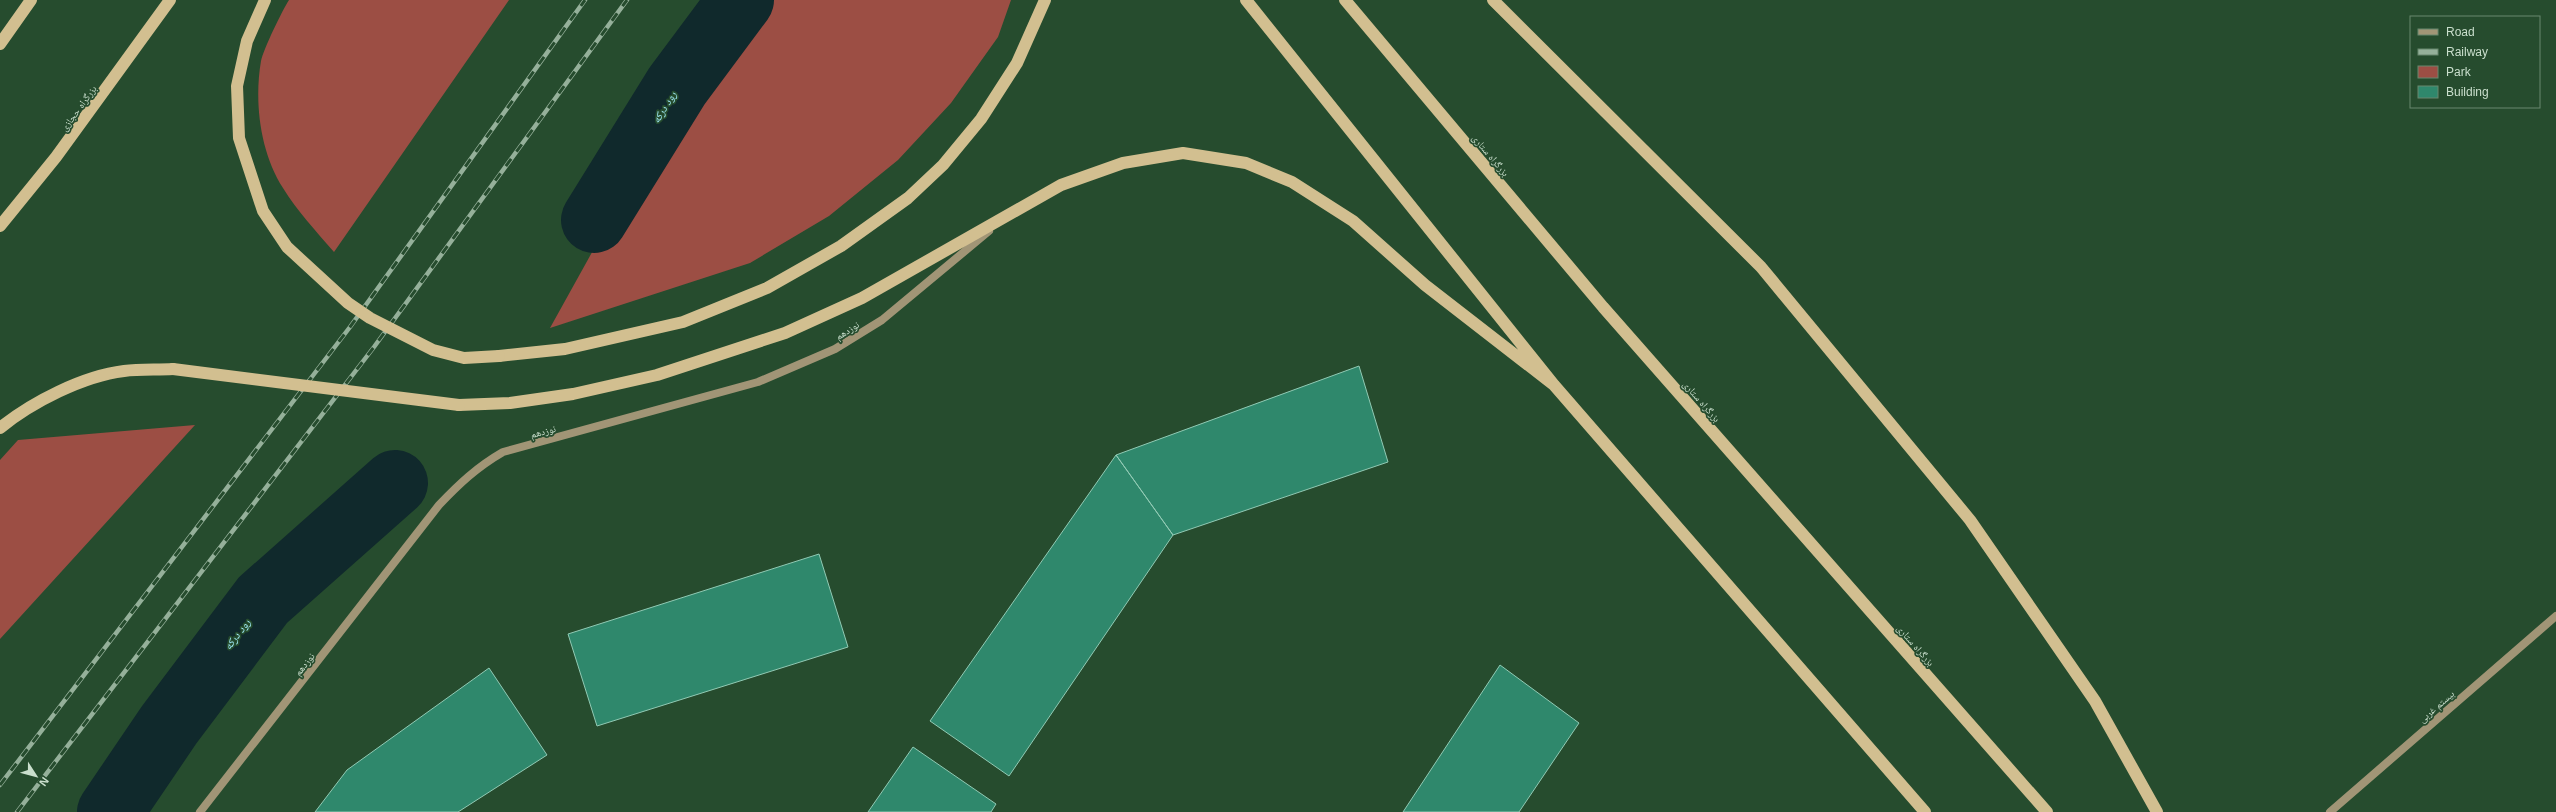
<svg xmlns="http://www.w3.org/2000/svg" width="2556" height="812" font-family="Arial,'Noto Naskh Arabic',sans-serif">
	<rect width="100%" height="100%" fill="#264c2e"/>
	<path fill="#9c4e44" d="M289,0H509L334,252C316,231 297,211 283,188C260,152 254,102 261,61C264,48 282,11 289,0Z
		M759,0H1011L998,37L951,103L898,160L829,216L750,263L550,328L626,191L717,57Z
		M195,425L0,639V460L18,440Z"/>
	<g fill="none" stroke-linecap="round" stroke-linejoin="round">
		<path stroke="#10292c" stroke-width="66" d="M594,220L677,86L741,0
			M110,812L169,725L263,600L395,483"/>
	</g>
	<path fill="#2f886c" stroke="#91cab4" d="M1359,366L1388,462L1173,535L1116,455Z
		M1116,455L1173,535L1009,776L930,721Z
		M819,554L848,647L597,726L568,634Z
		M1500,665L1579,723L1519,812H1403Z
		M489,668L547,755L458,812H315L347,770Z
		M913,747L996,804L991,812H868Z"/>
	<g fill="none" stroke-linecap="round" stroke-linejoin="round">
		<path stroke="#a19576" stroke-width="8" d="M200,812L439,505C459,484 477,467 503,452L758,382L835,349L882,320L989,231
			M2330,812L2556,616"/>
		<path stroke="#d2bf90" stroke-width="12" d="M1246,0L1554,385L1925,812
			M1345,0L1603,307L2047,812
			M1493,0L1761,267L1970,520L2095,701L2157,812
			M0,44L31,0
			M0,226L56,157L170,0
			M499,356L565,349L683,322L767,288L841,246L908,198L943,165L981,119L1017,63L1045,0
			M459,405L510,403L573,394L657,375L785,333L862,298L1061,185L1123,163L1183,153L1246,163L1292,182L1353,221L1425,285L1554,385
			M0,428C32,402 83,376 124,371C140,369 157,370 173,369"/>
		<g stroke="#95b09a" stroke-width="4.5">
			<path id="rail" d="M0,785L350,327L585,0
				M17,812L374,347L627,0"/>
		</g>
		<use href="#rail" stroke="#264c2e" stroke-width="3" stroke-dasharray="9" stroke-linecap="butt"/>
		<path stroke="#d2bf90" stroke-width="12" d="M265,0L247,41L237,86L239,138L263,211L287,247L348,303L370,318L433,350L464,358L499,356
			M173,369L459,405"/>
	</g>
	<g text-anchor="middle" stroke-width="3.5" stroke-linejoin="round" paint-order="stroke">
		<g font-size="10" fill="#cadfcd" stroke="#264c2e">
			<text transform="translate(78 108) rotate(-54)" y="4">بزرگراه حجازی</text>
			<text transform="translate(1491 155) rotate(50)" y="4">بزرگراه ستاری</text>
			<text transform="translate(847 330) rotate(-32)" y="4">نوزدهم</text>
			<text transform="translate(1702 401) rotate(49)" y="4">بزرگراه ستاری</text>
			<text transform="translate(543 431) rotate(-15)" y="4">نوزدهم</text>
			<text transform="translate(1916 645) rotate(49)" y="4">بزرگراه ستاری</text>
			<text transform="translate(304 664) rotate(-52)" y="4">نوزدهم</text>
			<text transform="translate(2436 706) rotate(-41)" y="4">بیستم غربی</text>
		</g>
		<g font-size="11" font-style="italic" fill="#a1ebf8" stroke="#264c2e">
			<text transform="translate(664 107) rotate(-58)" y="4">رود درکه</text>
			<text transform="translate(237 634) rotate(-53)" y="4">رود درکه</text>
		</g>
	</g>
	<rect x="2410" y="16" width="130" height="92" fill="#264c2e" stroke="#68876e"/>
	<rect x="2418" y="29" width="20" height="6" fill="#a19576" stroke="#68876e"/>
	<text x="2446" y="36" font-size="12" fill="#cadfcd">Road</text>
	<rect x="2418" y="49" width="20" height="6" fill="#95b09a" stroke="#68876e"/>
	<text x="2446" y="56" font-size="12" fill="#cadfcd">Railway</text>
	<rect x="2418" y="66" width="20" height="12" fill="#9c4e44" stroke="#68876e"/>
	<text x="2446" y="76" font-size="12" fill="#cadfcd">Park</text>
	<rect x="2418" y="86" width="20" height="12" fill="#2f886c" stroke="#68876e"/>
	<text x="2446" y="96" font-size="12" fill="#cadfcd">Building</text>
	<g transform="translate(36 776) rotate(126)" stroke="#264c2e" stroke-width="3" paint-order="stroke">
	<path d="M0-3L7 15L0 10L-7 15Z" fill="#cadfcd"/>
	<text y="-6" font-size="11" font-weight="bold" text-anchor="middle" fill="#cadfcd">N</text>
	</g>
</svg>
